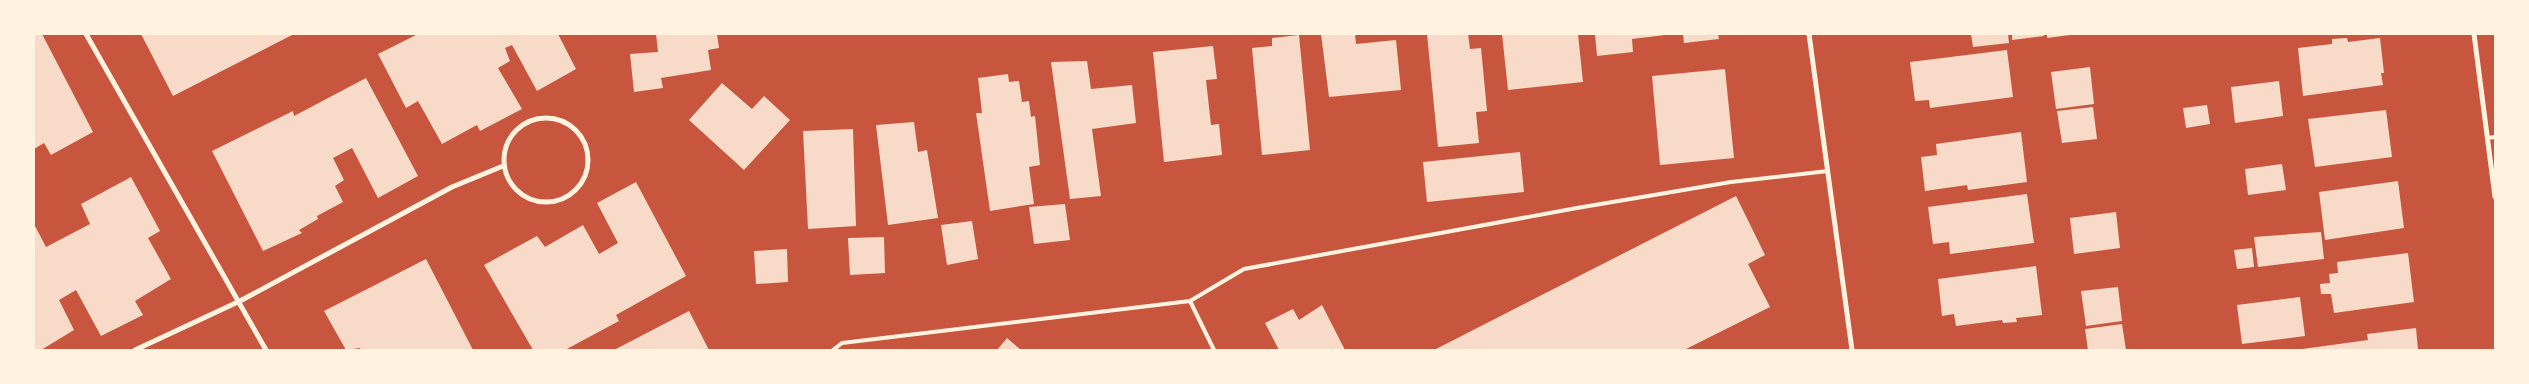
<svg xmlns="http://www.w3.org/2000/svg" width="2529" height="384" font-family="'Roboto Condensed',sans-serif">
	<rect width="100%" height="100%" fill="#c8553d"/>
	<path fill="#f7dbc8" d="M37,34H42L93,132L51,155L44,143L34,149V36Z
		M141,34H294L173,96Z
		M418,34H558L576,69L537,91L512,45L505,48L510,61L498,68L522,109L480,131L477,125L442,144L418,101L406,108L378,54Z
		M656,34H717L719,48L708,50L711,70L661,78L663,88L634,92L630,54L658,52Z
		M1321,34H1355L1356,44L1396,40L1401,90L1329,97Z
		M1427,34H1468L1470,49L1481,48L1487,111L1476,112L1479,143L1438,147Z
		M1502,34H1578L1583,82L1508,90Z
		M1595,34H1665V35L1632,39L1633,52L1597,56Z
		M1683,34H1718L1719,39L1684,43Z
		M1971,34H2008L2009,43L1973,47Z
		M2012,34H2043L2044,36L2012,40Z
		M2047,34H2070V35L2047,38Z
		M1299,35L1310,150L1262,155L1252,48L1272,46V38Z
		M2347,38L2348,42L2380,38L2384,73H2381L2383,85L2303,96L2298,48L2332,44V39Z
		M1213,46L1217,79L1206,80L1211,125L1219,124L1222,155L1164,162L1153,52Z
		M2007,50L2013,97L1930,108L1929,100L1915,101L1910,62Z
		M1087,61L1091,89L1132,85L1136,123L1092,129L1101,196L1070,199L1051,62Z
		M2090,67L2094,104L2056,109L2051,72Z
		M1725,69L1734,158L1660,165L1652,76Z
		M1008,74L1009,82L1019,81L1022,102L1029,101L1031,117L1035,116L1040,165L1029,167L1034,204L990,211L976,113H982L978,78Z
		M366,78L418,176L378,198L352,148L333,158L344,180L335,186L343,202L317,216L318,219L299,230L302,233L263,251L212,151L293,111L294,116Z
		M2279,81L2283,116L2235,123L2231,87Z
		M722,83L752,109L764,96L790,120L744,170L689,120Z
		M2207,105L2210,124L2186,128L2183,108Z
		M2093,107L2097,139L2062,143L2057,111Z
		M2386,110L2392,157L2315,167L2308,119Z
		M914,122L918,152L927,150L938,218L888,225L876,125Z
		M853,129L856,226L808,229L803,131Z
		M2021,132L2027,182L1968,190L1967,185L1925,191L1921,157L1937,155L1936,144Z
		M1520,152L1524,192L1427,202L1423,162Z
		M2282,164L2286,190L2248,195L2245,169Z
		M131,177L160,231L148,238L171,279L135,301L143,315L101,336L76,290L59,300L74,330L41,350H34V226H35L46,247L90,224L81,204Z
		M2398,181L2404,228L2325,240L2319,192Z
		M636,182L686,276L616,315L619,321L565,350H533L484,265L537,236L545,247L583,225L599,254L618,243L597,203Z
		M2027,194L2034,243L1950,254L1949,242L1933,244L1928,207Z
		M1736,196L1765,255L1748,264L1770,307L1684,350H1434Z
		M1065,204L1070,240L1034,244L1029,207Z
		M2116,212L2120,248L2074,254L2070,218Z
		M972,221L978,259L947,265L941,225Z
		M2321,232L2324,259L2258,267L2254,237Z
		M884,237L885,273L850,275L848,238Z
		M2252,248L2254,267L2237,269L2234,250Z
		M787,249L788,282L756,284L754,251Z
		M2408,253L2414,302L2334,313L2331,294H2321L2320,284L2330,283L2329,274L2338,273L2337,262Z
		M426,259L473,350H361L360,348L346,350L324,311Z
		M2036,266L2042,315L2016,318L2017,322L2003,323L2002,320L1956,326L1954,314L1942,316L1938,279Z
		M2118,287L2122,321L2086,326L2081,291Z
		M2300,297L2305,336L2242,344L2237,305Z
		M1322,305L1345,350H1279L1265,323L1293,309L1299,320Z
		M689,311L709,350H614Z
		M2122,324L2126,350H2088L2085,329Z
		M2416,328L2418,350H2295L2368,340L2367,334Z
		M1007,338L1021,350H997Z"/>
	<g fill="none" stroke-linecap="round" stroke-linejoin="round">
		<path stroke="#fff3e0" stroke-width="4" d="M2487,138L2495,137
			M1190,301L1214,350
			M833,350L842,343L1190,301L1244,269L1577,208L1731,182L1828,171"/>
		<path stroke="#fff3e0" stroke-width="5" d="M86,34L266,350
			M1809,34L1852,350
			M2474,34L2495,197
			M504 160a42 42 0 1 1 84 0a42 42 0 1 1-84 0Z
			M135,350L240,301L452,187L503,166"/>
	</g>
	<rect width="2529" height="384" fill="none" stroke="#fff3e0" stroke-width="70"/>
</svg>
